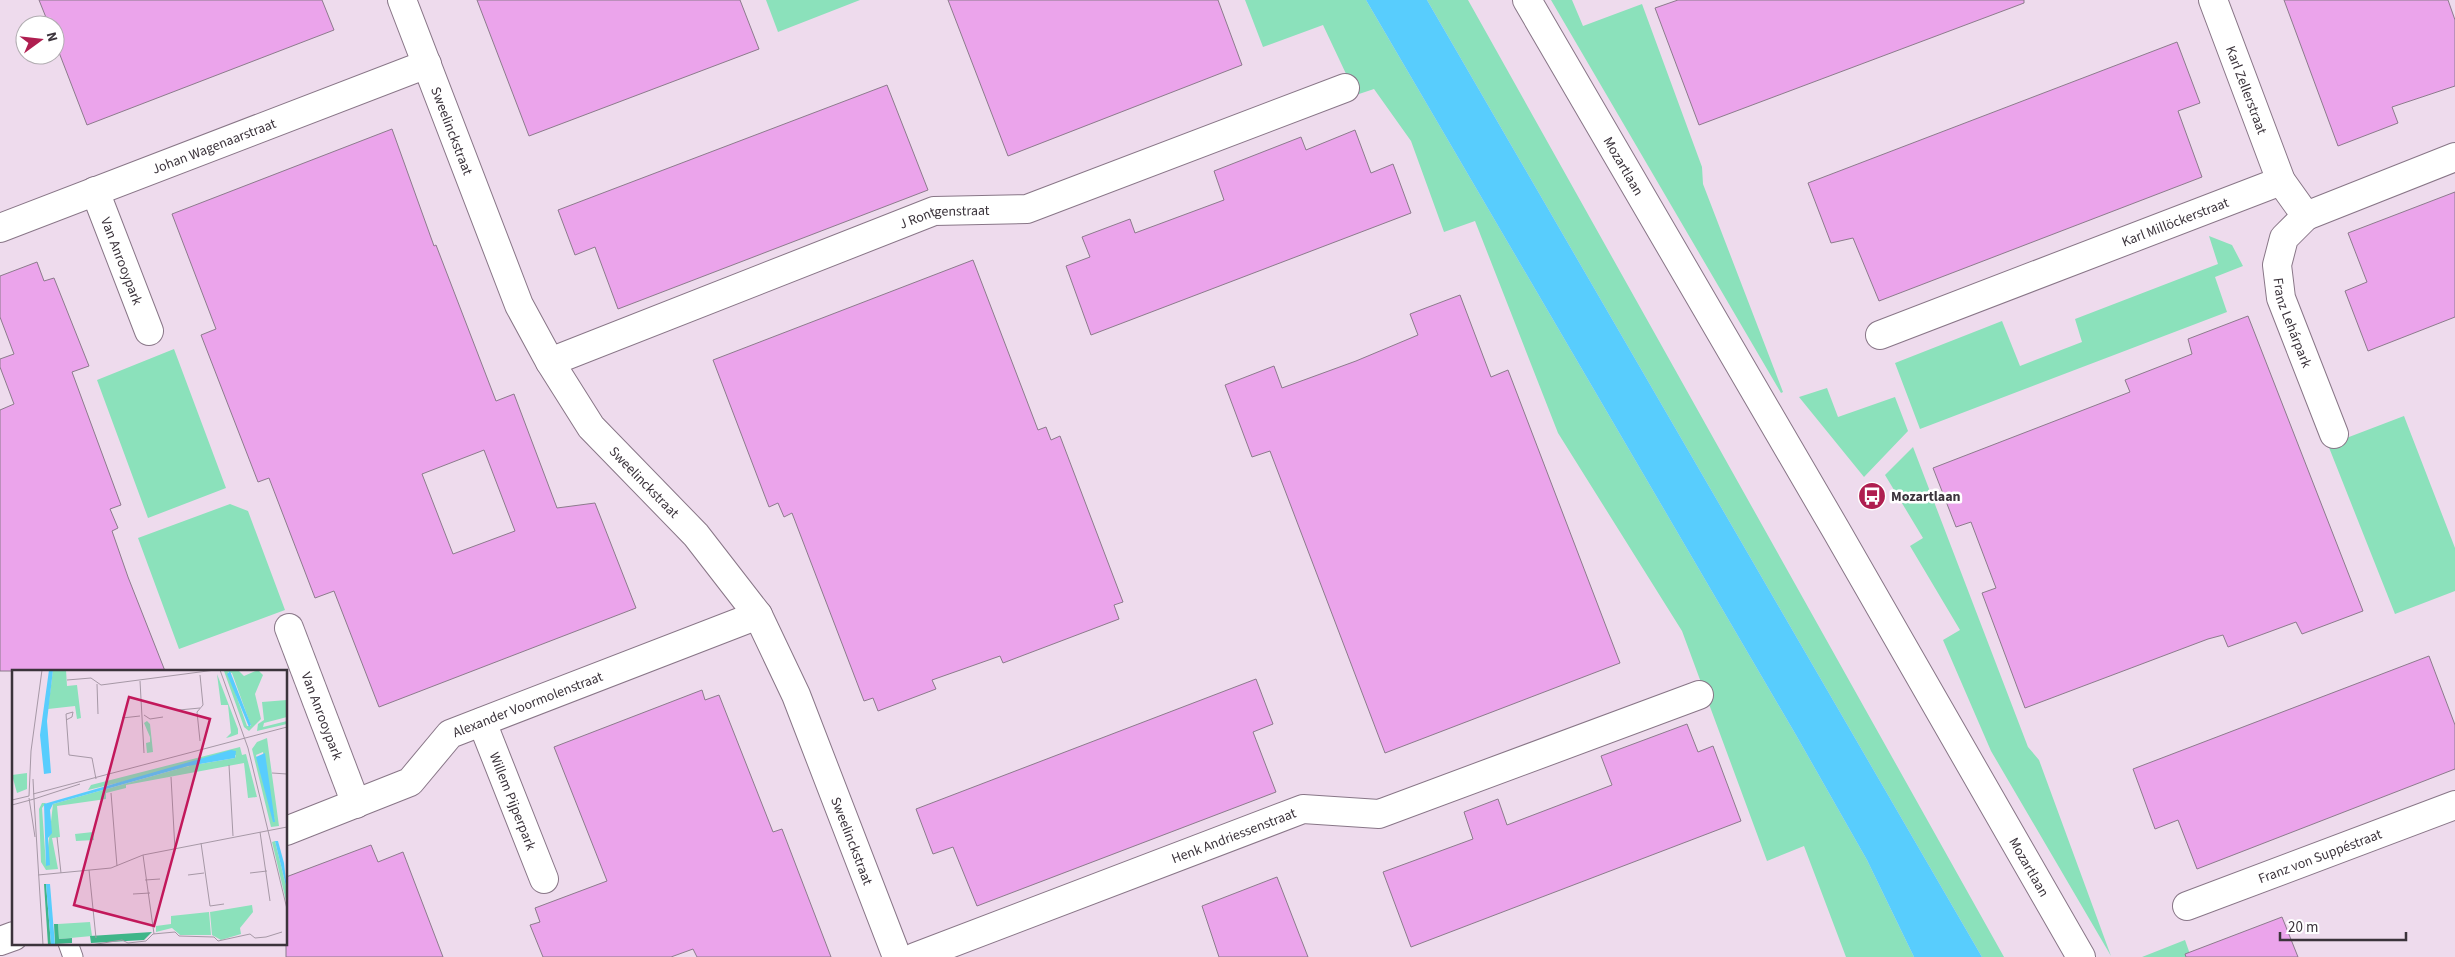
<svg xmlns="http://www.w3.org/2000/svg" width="2455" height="957" font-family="'Source Sans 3',sans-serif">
	<rect width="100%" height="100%" fill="#eedbed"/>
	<path fill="#8be1bb" d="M766,0H860L778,32Z
		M1245,0H1366L1796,735L1867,860L1914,957H1846L1804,846L1767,861L1682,631L1558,433L1475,221L1444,232L1411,141L1374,89L1356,95L1323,25L1263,47Z
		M1427,0H1468L2004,957H1982Z
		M1551,0H1572L1583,26L1642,4L1702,167L1703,184L1783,392L1781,393Z
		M2209,236L2232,245L2243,266L2215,277L2227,312L1920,429L1895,363L2002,321L2020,366L2082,342L2075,319L2218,264Z
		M174,349L226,488L148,518L97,380Z
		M1827,388L1838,417L1895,397L1908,431L1864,477L1799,397Z
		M2404,416L2455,548V591L2395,614L2328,445Z
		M1913,447L2028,747L2039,760L2111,956L1991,751L1943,640L1960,630L1910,546L1923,538L1885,475Z
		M230,504L248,511L285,610L179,649L138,538Z
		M2185,940L2191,957H2142Z"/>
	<path fill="#58cdfd" d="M1366,0H1427L1982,957H1914L1867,860L1796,735Z"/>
	<path fill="#eba4eb" stroke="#8c7b8c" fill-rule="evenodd" d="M39,0H322L334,30L87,125L55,42V25H49Z
		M477,0H740L759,49L529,136Z
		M948,0H1218L1242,65L1008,156Z
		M1678,0H2024V3L1699,125L1655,8Z
		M2284,0H2448L2455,20V86L2392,107L2398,123L2338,146Z
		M2177,42L2200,103L2178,111L2202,177L1879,301L1853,238L1831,243L1808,183Z
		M887,85L928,190L618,309L595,247L575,255L558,210Z
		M392,129L434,246L436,245L496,401L514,394L557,508L595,503L636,608L379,707L334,591L315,598L269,478L258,482L201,335L216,329L172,214ZM484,450L515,531L453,554L422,474Z
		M1355,130L1371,173L1393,164L1411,213L1091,335L1066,266L1090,257L1082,237L1130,219L1135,233L1224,200L1214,171L1301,137L1306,150Z
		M2455,192V317L2368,351L2345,291L2367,282L2348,233Z
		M973,260L1038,430L1046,427L1051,440L1060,436L1123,602L1114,605L1119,619L1003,663L1000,656L932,680L936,689L878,711L873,698L864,701L792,513L784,517L778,503L769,507L713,360Z
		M37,262L44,281L54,278L89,366L72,372L121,505L110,509L118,528L112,531L128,577L165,671H0V410L14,404L0,367V359L14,354L0,317V276Z
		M1460,295L1491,377L1508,370L1620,663L1385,753L1270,451L1252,457L1225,385L1274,366L1282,388L1356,361L1418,335L1410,314Z
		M2248,316L2363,611L2302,634L2296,622L2228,647L2223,635L2208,639L2025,708L1982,593L1996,588L1971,522L1956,527L1933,468L2130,392L2125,380L2192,354L2188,339Z
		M2429,656L2455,725V769L2197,869L2178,820L2155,829L2133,769Z
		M1256,679L1273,724L1253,732L1276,792L977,906L953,847L933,854L916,809Z
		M702,690L705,700L719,695L773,832L782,829L831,957H697L693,949L671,957H543L530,925L540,922L535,908L607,881L554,747Z
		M1687,724L1698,752L1713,746L1741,821L1411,947L1383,872L1473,839L1464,812L1498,799L1507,825L1612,785L1601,756Z
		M371,845L378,862L403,852L443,957H286V877Z
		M1277,877L1308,957H1219L1202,906Z
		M2282,917L2298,957H2186L2185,954Z"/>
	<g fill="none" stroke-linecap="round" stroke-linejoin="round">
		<g stroke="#887687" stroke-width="21">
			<path id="service" d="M68,943L73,957"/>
		</g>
		<g stroke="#887687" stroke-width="30">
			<g id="minor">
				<path id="s1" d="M402,0L519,305L550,362L591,427L696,535L758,615L796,695L897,957"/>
				<path id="s2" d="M2213,0L2281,181L2306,216L2455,157"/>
				<path id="s3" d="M95,191L149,331"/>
				<path id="s4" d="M2306,216L2284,238L2277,265L2281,298L2334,434"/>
				<path id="s5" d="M0,228L427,64"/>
				<path id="s6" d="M1880,335L2281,181"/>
				<path id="s7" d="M550,362L934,211L1027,209L1345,88"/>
				<path id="s8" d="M289,628L356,804"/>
				<path id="s9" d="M482,722L544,879"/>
				<path id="s10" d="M286,831L410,782L450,734L758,615"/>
				<path id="s11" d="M2187,906L2455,805"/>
				<path d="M0,941L14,936"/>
				<path id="s12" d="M915,957L1303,809L1379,814L1699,695"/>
			</g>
		</g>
		<g stroke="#887687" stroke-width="30">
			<g id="tertiary">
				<path id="s13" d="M1527,0L1836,530L2081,957"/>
			</g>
		</g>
		<use href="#service" stroke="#fff" stroke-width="19"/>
		<use href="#minor" stroke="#fff" stroke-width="28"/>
		<use href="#tertiary" stroke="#fff" stroke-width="28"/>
	</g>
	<defs>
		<g id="bus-disc" transform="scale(1.4375)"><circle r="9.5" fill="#af1e50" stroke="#fff"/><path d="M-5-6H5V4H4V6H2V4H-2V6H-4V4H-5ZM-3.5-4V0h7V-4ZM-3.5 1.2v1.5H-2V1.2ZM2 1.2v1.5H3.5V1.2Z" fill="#fff"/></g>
	</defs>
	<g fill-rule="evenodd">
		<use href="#bus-disc" x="1872" y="496"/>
	</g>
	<g text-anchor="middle" stroke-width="5" stroke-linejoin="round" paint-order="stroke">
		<g font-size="14" fill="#3b333b" stroke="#fff">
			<text dy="5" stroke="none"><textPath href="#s2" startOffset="96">Karl Zellerstraat</textPath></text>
			<text dy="5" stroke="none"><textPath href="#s1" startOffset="140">Sweelinckstraat</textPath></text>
			<text dy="5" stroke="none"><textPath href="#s5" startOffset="229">Johan Wagenaarstraat</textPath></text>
			<text dy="5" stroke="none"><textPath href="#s13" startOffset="192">Mozartlaan</textPath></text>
			<text dy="5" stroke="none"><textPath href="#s7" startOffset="422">J Rontgenstraat</textPath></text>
			<text dy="5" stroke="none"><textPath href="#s6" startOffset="316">Karl Millöckerstraat</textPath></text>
			<text dy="5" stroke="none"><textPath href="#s3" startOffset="75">Van Anrooypark</textPath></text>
			<text dy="5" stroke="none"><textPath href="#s4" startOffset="119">Franz Lehárpark</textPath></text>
			<text dy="5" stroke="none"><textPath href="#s1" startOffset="545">Sweelinckstraat</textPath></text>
			<text dy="5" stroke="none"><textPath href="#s10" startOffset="279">Alexander Voormolenstraat</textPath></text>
			<text dy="5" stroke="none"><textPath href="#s8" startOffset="94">Van Anrooypark</textPath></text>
			<text dy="5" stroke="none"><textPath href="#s9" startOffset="85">Willem Pijperpark</textPath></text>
			<text dy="5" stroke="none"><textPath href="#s12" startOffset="341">Henk Andriessenstraat</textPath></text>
			<text dy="5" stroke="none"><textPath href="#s1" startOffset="965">Sweelinckstraat</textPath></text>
			<text dy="5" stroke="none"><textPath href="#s11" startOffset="142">Franz von Suppéstraat</textPath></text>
			<text dy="5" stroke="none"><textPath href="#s13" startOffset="1002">Mozartlaan</textPath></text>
		</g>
		<g font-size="14" font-weight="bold" fill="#3b333b" stroke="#fff" text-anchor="start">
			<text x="1891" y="501">Mozartlaan</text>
		</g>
	</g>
	<g transform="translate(12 670)">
		<rect width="275" height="275" fill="#eedbed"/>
		<path d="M41,0H54L55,16L65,15L69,48L65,49L63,36L36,39ZM226,0L232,6L246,0L251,5L243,24L249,49L237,61L232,57L212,1ZM216,2L220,3L239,56H235ZM205,4L226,59V64L218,67L214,68L219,63L216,35H209ZM275,30V47L252,53L251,57L275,51V54L245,61L246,54L252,50L250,32ZM135,51L138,54L141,82L135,83L134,73L138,72V67L132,53ZM255,68L267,156L259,157L240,79L245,72ZM251,82L259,134L263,151L244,85ZM228,77L230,85L234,84L245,127L236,128L232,93L114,115V118L94,123V129L45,136L48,167L40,168L46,199L34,200L29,192L27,139L30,133H34L30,138L34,195L41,134L176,96L223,88L224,85L76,120L79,115ZM15,103V119L5,123L0,105ZM81,162L82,170L64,171L63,164ZM263,171L275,220V235L260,172ZM240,235L241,242L228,258L229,264L209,270L200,265L198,242ZM197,242L199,265H168L160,258L144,262V256L159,254V246ZM78,252L80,266L47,269L46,254Z" fill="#8be1bb" fill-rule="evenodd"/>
		<path d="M32,214H34L39,275H36ZM42,254H46L47,269L60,268V273L43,274ZM140,262L132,270L79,273L78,266Z" fill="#3fb589"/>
		<path d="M37,0H41L35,51L39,103L32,104L28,65ZM218,1L239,55L237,57L215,4ZM219,80L224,81L223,88L176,96L41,134L38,140L40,163L36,168L38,195L34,196L32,134ZM253,83L263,152H261L244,87ZM263,171H266L272,193L275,220ZM34,214H38L43,275H39Z" fill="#58cdfd"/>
		<path fill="none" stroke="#a698a6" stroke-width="1" d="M208,0L236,78L275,239M55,10L79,8L89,15L203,0M128,11L132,83M85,14L86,44M167,40L188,38M132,45L138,49L151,47M110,48L128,46M54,50L60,47L61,42L54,44L57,85L80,88L84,109M188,71L185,42L191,35L188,5M217,95L221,166M260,103L275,104M159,107L163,180M99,123L105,196M21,124L275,57M17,128L23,167M0,130L17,126L19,81L30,0M0,135L22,129L21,109M248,162L258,231M45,167L49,203M189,173L198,236L212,234M131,185L142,264M77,200L84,268M238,203L255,201M26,205L99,198L131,185L275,157M176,205L192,203M133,210L148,209M121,224L138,223M31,275L22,129L68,114M79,275L110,270L116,273L134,271L141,264L163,262L167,266L202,267L206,271L238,264L243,268L254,267L270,262"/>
		<path fill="#c2185b" fill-opacity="0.15" stroke="#c2185b" stroke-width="2.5" d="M117,27L198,49L142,256L62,235Z"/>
		<rect width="275" height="275" fill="none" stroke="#3b333b" stroke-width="2.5"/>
	</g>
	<g transform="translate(40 40) rotate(75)"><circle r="24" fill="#ffffff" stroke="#b1adb1"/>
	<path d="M0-4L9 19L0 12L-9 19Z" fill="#af1e50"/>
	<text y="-8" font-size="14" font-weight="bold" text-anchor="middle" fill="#3b333b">N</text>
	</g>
	<path d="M2280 932v8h126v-8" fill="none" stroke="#3b333b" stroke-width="2.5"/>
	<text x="2288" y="932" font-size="15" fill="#3b333b" stroke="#ffffff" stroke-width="4" paint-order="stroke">20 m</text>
</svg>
